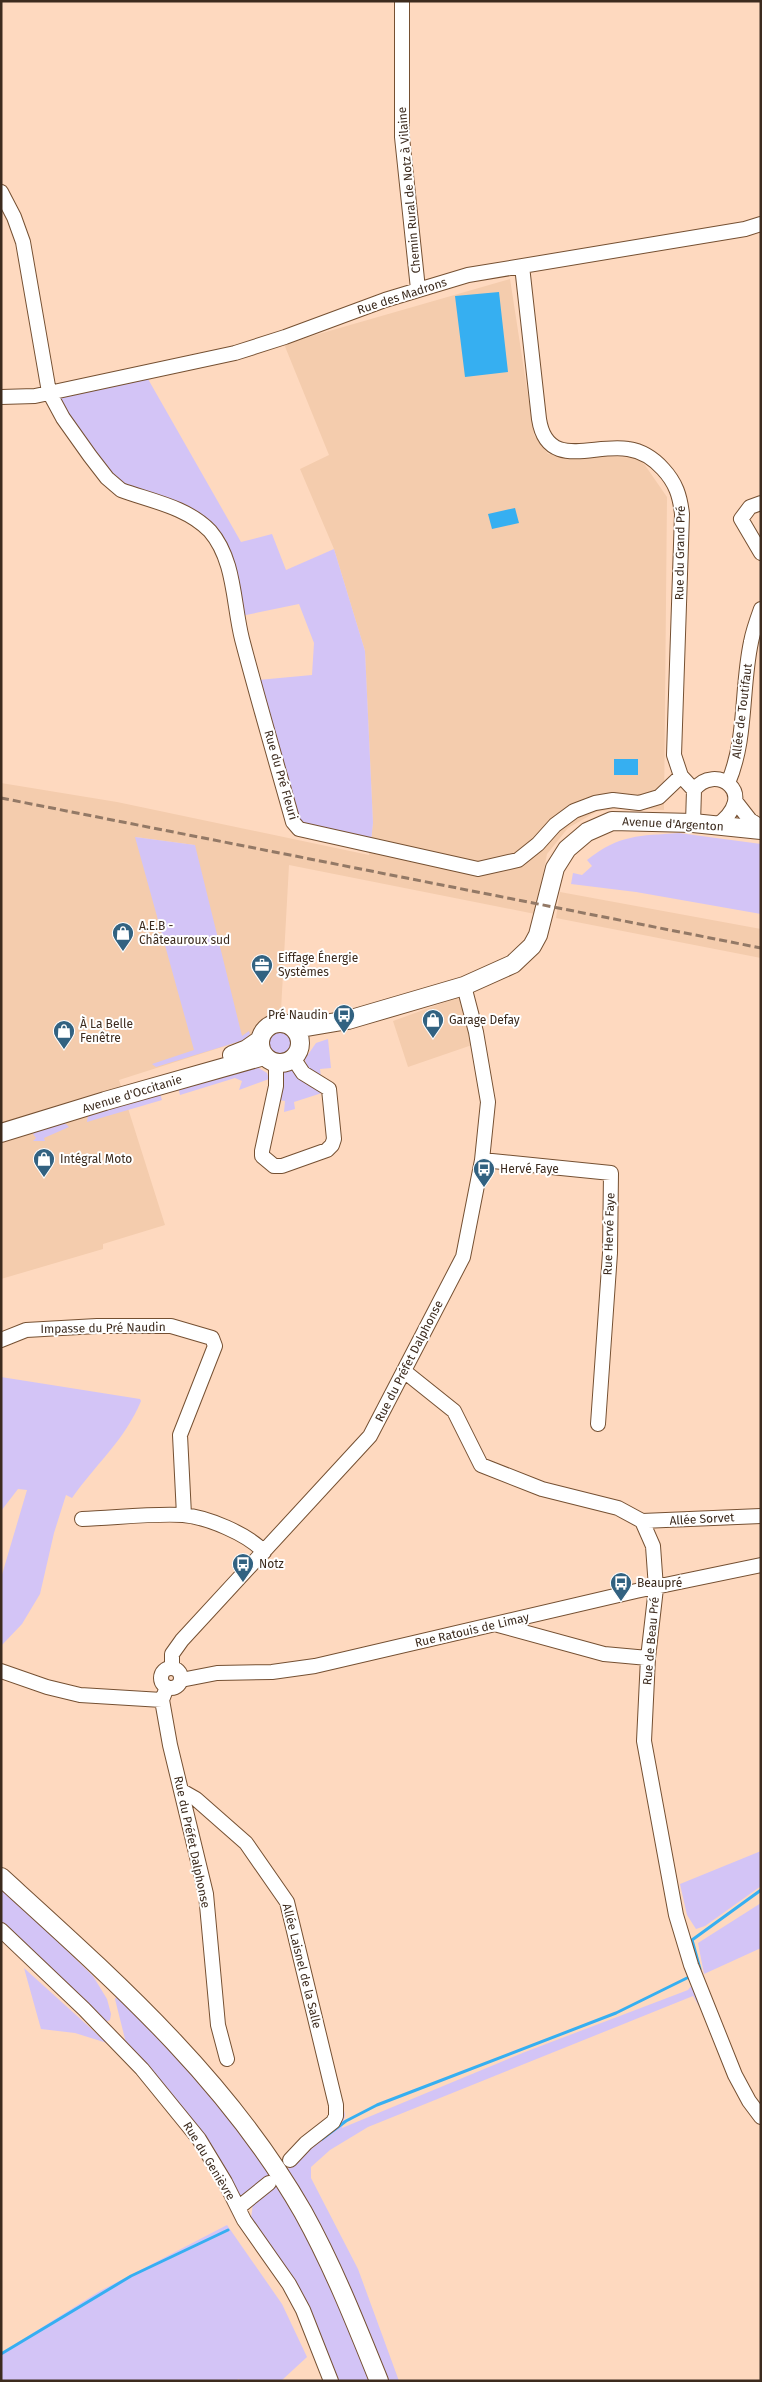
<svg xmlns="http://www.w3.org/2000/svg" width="762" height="2382" font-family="'Fira Sans',sans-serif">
	<rect width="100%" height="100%" fill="#fed9bf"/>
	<path fill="#f4ccad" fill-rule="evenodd" d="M510,279L534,435L548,454L640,458L667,497L664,810L620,808L596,812L568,828L547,854L535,914L289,865L281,1010L244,1040L119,1080L165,1225L103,1244V1249L1,1279V783L117,802L369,855L373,823L365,651L334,549L300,469L329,455L284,344ZM136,837L195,845V1050Z
		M560,892L761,929V958L556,918Z
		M459,997L472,1045L408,1067L393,1021Z"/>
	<path fill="#d3c4f6" d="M148,379L241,542L272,534L286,570L334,549L365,651L373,823L371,842L307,828L295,818L258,680L312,675L314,643L299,604L241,616L221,541L112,479L59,403V397Z
		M679,833L761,844V914L636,892L571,884L573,873L582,875L592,866L587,860C620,834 639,836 679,833Z
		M135,837L195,845L242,1036L249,1031L250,1034L244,1040L156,1067L152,1064L194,1050Z
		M269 1043a12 12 0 1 1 24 0a12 12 0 1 1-24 0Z
		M328,1039L331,1068L320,1069L321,1077L306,1066L305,1059L316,1043Z
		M257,1067L267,1073L269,1079L239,1090L242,1081L235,1078L180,1095L178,1087Z
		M296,1068L325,1092L294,1102L295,1109L284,1112L285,1101L278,1100L283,1072Z
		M160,1093L162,1100L87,1122L88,1115Z
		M64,1122L69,1127L44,1138L45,1141H33L36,1138L33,1134L36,1130Z
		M1,1377L140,1399L141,1401C125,1440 95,1465 72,1498L66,1495L54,1533L40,1594L22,1624L1,1646V1578L27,1490L18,1489L1,1511Z
		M761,1851V1886L705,1926L696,1929L687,1915L680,1884Z
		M1,1886L93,1976L107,1999L111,2014L110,2020L106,2022L1,1926Z
		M761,1903V1948L704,1974L698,1943Z
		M24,1968L107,2043L75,2033L41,2029Z
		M692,1985L706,2018L693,1996L368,2127L330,2150L311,2167V2178L358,2269L399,2381H386L286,2171L306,2148L334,2127L337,2087L339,2086L345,2115L342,2128L525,2052L688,1990Z
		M118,1993L208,2089L271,2175L244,2196L239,2195L126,2043L115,1999Z
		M277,2185C315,2248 344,2312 369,2381H336L301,2296L285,2266L251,2218L253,2204Z
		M227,2225L282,2304L307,2357L281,2381H240L239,2379L235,2381H1V2353L100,2291Z"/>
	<path fill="#36aff1" d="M499,292L508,372L465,377L455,296Z
		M515,508L519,523L492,529L488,514Z
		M614,759H638V775H614Z"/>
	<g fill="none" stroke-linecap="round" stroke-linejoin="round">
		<path stroke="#36aff1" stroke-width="3" d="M700,1969L692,1940L761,1890
			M322,2139L346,2121L377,2105L616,2013L689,1977
			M1,2354L131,2276L228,2230"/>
		<g stroke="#755032" stroke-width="16">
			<path id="minor" d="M402,1V137L418,289
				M1,192L14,217L23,242L49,392L63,418L90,456L107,478L121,490C151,501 187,507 210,531C235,560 233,603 242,639C258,700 276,761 293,822L299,829L478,869L518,860L538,844L555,825L574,811L595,803L613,800L639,803L659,797L681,776
				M522,266L539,419C547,471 594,443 628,449C642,451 654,459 663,469C676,483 680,496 682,514L674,755L681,776L694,790
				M1,397L35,396L235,353L285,337L385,300L468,275L745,229L761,224
				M761,503L750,507L741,519L761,553
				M728,783C747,739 741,689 751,642C753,631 757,620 761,609
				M736,802L750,820L761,827
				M693,823L694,790C714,762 762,793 716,826
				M276,1063V1086L262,1151V1156L274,1166H282L327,1150L332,1145L334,1139L329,1089L303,1073L293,1058
				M482,1160L611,1173L610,1253L598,1424
				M1,1340L26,1330L97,1326H171L212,1338L215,1346L180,1435L184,1515
				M404,1371L454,1411L481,1465L542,1489L618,1508L642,1521L653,1546L656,1588L648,1658L644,1741L676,1915L691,1965L735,2075L749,2101L761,2117
				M82,1519C113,1518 154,1513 183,1515C207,1517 248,1534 264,1552
				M642,1521L761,1516
				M498,1625L604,1654L648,1658
				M172,1668V1654L182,1640L370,1436L463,1257L482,1160L488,1102L476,1032L464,986
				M161 1678a10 10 0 1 1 20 0a10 10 0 1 1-20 0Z
				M1,1671L47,1687L80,1695L162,1700
				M181,1680L217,1673L272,1672L315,1666L636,1591L761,1565
				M167,1687L162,1700L170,1745L206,1894L218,2025L227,2059
				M182,1791L196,1799L246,1843L287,1902L336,2105V2116L333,2122L306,2143L290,2160
				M1,1930L84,2009L142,2069L199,2139L225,2182L244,2220L289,2284L303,2310L331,2381
				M238,2208L269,2183"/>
		</g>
		<g stroke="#755032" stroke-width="20">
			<path id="major" d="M260 1043a20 20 0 1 1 40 0a20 20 0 1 1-40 0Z
				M295,1029L348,1020L464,986L513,964L532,946L538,935L555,868L567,849L587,832L612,821L693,823L761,830
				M232,1055L247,1049L260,1040
				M1,1133L105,1101L264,1056
				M1,1877C113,1979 227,2079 303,2212C333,2266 356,2324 379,2381"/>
		</g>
		<use href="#minor" stroke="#fff" stroke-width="14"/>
		<use href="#major" stroke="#fff" stroke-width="18"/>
		<path stroke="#937966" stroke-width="3" stroke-dasharray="8 4" stroke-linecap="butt" d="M1,798L761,948"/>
	</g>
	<defs>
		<g id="shop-pin" transform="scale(1.125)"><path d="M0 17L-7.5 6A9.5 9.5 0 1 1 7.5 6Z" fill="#326281" stroke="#fff"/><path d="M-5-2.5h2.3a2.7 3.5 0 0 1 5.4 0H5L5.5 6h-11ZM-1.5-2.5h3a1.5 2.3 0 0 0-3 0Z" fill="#fff"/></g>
		<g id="office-pin" transform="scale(1.125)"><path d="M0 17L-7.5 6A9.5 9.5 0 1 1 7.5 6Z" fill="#326281" stroke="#fff"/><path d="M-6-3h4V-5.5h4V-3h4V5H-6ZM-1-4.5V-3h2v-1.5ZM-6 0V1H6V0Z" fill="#fff"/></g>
		<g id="bus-pin" transform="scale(1.125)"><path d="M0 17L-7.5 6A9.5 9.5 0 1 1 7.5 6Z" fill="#326281" stroke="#fff"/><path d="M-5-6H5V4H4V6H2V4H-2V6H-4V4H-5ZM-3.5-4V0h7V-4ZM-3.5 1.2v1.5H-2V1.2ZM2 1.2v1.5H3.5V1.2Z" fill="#fff"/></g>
	</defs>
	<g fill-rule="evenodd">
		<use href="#shop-pin" x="123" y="933"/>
		<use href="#office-pin" x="262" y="965"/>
		<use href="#bus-pin" x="344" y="1015"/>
		<use href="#shop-pin" x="433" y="1020"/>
		<use href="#shop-pin" x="64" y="1031"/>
		<use href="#shop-pin" x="44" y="1159"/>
		<use href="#bus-pin" x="484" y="1169"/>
		<use href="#bus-pin" x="243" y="1564"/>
		<use href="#bus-pin" x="621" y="1583"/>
	</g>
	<g text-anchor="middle" stroke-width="4" stroke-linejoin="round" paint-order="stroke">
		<g font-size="12" fill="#3c2b1e" stroke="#fff">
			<text transform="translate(409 190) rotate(-95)" y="4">Chemin Rural de Notz à Vilaine</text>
			<text transform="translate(402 296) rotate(-18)" y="4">Rue des Madrons</text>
			<text transform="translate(680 553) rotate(-89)" y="4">Rue du Grand Pré</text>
			<text transform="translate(742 711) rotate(-83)" y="4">Allée de Toutifaut</text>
			<text transform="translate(281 775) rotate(74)" y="4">Rue du Pré Fleuri</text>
			<text transform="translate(673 824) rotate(3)" y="4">Avenue d'Argenton</text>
			<text transform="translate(132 1094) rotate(-17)" y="4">Avenue d'Occitanie</text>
			<text transform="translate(609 1234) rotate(-88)" y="4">Rue Hervé Faye</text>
			<text transform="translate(103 1328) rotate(-1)" y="4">Impasse du Pré Naudin</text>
			<text transform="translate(409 1361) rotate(-63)" y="4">Rue du Préfet Dalphonse</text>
			<text transform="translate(702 1519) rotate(-3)" y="4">Allée Sorvet</text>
			<text transform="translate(472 1630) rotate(-13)" y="4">Rue Ratouis de Limay</text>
			<text transform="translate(651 1641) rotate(-85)" y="4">Rue de Beau Pré</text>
			<text transform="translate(192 1842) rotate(78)" y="4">Rue du Préfet Dalphonse</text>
			<text transform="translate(302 1966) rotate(76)" y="4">Allée Laisnel de la Salle</text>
			<text transform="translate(209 2161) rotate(59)" y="4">Rue du Genièvre</text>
		</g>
		<g font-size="12" fill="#3c2b1e" stroke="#fff" text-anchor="start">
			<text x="139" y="930">A.E.B -<tspan x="139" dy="14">Châteauroux sud</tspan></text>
			<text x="278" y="962">Eiffage Énergie<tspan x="278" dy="14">Systèmes</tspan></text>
			<text x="328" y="1019" text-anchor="end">Pré Naudin</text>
			<text x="449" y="1024">Garage Defay</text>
			<text x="80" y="1028">À La Belle<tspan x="80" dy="14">Fenêtre</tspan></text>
			<text x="60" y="1163">Intégral Moto</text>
			<text x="500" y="1173">Hervé Faye</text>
			<text x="259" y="1568">Notz</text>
			<text x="637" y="1587">Beaupré</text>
		</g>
	</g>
	<rect width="762" height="2382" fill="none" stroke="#3c2b1e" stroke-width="5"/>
</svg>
